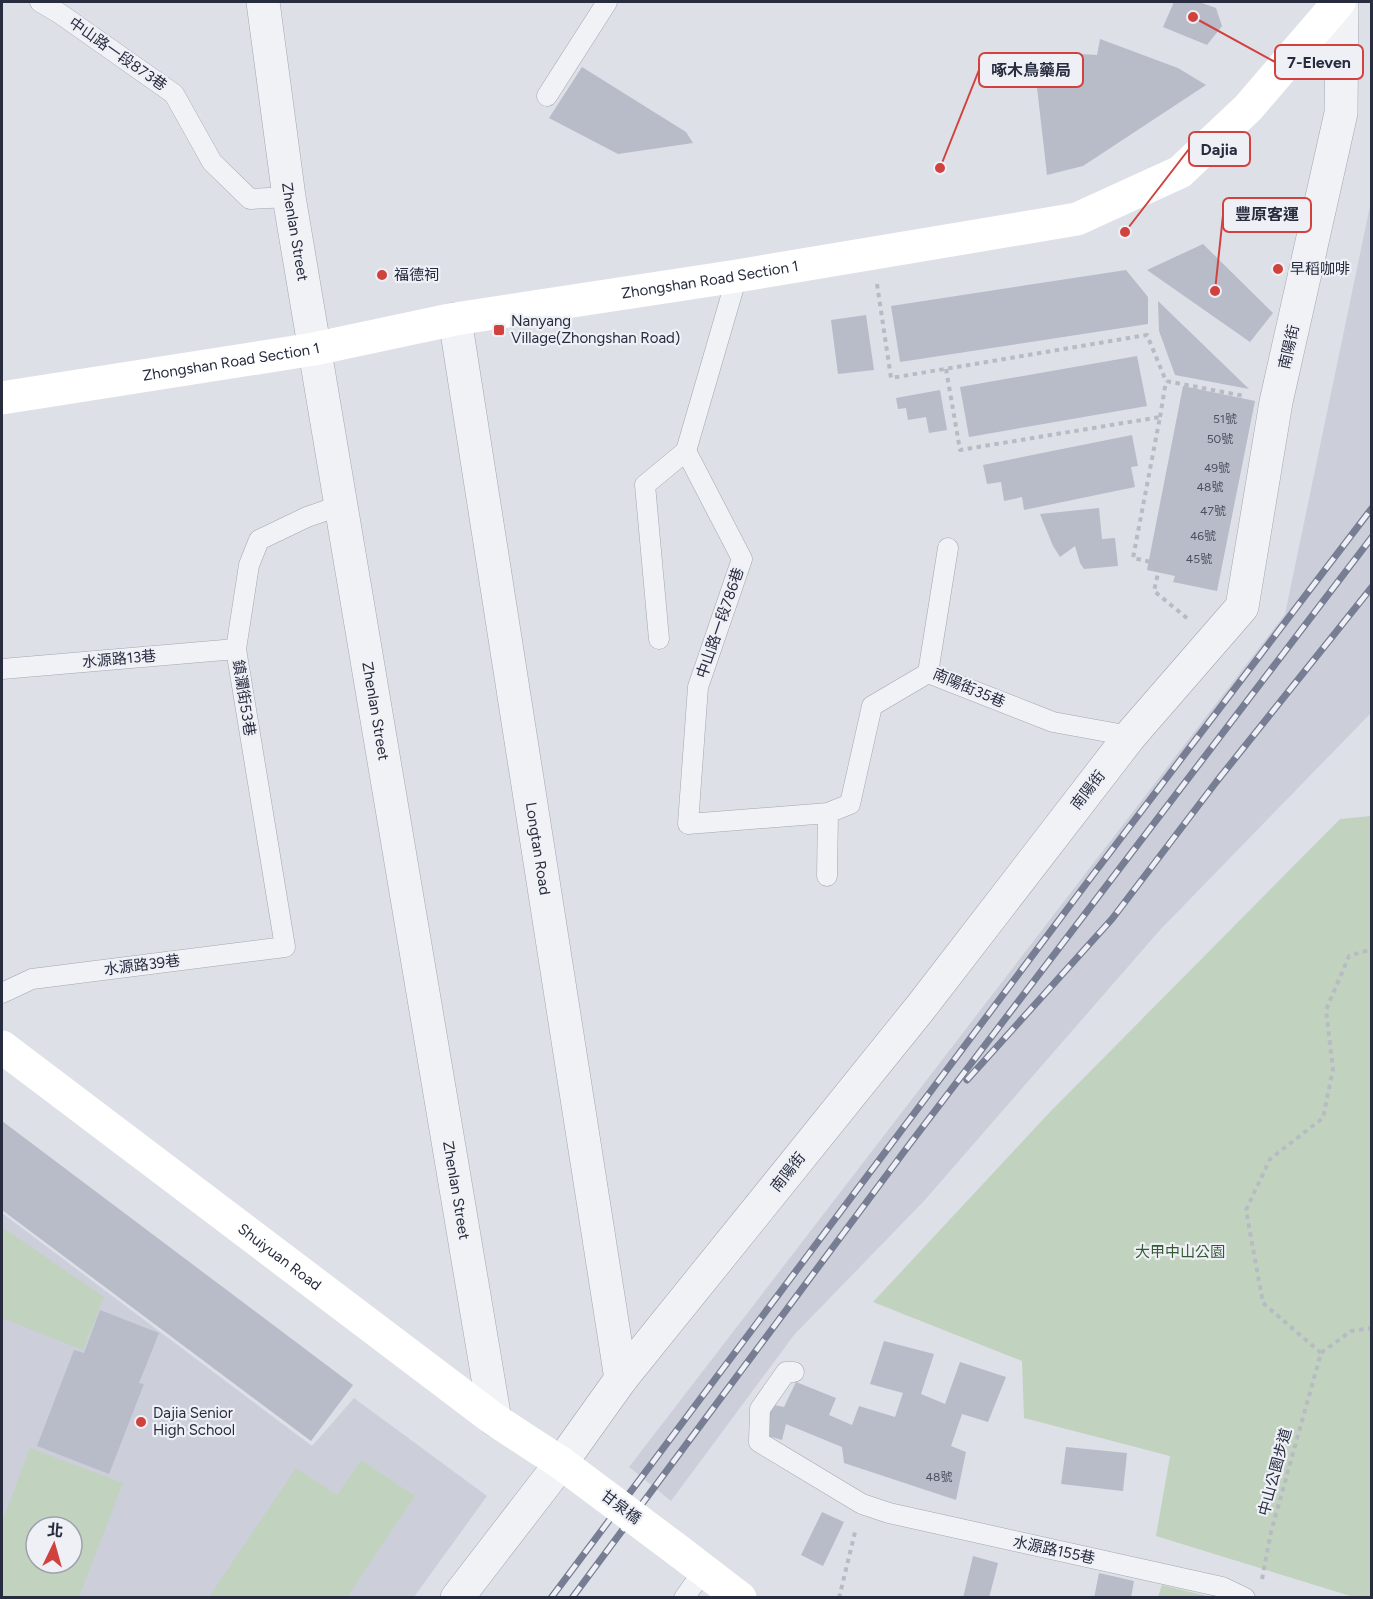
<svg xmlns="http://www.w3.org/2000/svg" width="1373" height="1599" font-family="Figtree,'Noto Sans TC',sans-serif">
	<rect width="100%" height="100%" fill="#dee0e8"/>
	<path fill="#cccfda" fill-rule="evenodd" d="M1371,201V713L1160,930L924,1201L794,1335L671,1501L629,1467L1285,614Z
		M2,1213L312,1446L354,1398L487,1496L414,1597H2ZM36,1527H72V1563H36Z"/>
	<path fill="#c1d2bf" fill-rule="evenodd" d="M1371,816L1372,1597L1357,1598L1156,1536L1170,1456L1024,1418L1022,1361L873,1302L1048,1114L1340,819Z
		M2,1227L104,1297L83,1350L2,1318Z
		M30,1448L123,1483L79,1597H2V1522ZM36,1527H72V1563H36Z
		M361,1460L415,1496L347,1597H209L296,1468L337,1495Z
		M1162,1585L1211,1597H1158Z"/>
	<path fill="#b8bbc8" d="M1174,2H1199L1216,8L1222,26L1207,45L1163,27Z
		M1100,39L1178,68L1206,85L1083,166L1047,175L1034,61L1058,62L1060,81L1076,79L1081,54L1097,55Z
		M582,67L686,132L693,143L618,154L549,118Z
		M1203,244L1273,313L1250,342L1147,270Z
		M1126,270L1148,297V324L900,362L891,306Z
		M1158,301L1249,389L1175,375L1159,331Z
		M866,315L874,370L838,374L831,320Z
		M1137,356L1147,406L969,437L960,387Z
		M1183,386L1255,401L1217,591L1173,582L1175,576L1147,570Z
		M940,390L947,430L929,433L926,417L908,420L906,408L898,409L896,398Z
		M1132,435L1138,466L1131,467L1135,487L1024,510L1022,497L1004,501L1001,482L987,484L983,465Z
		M1099,508L1102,539L1115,538L1118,566L1084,569L1080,563L1075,546L1060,557L1053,546L1040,514Z
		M2,1121L353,1385L311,1441L2,1210Z
		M100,1310L159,1333L139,1383L144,1384L109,1474L37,1446L74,1350L84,1353Z
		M884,1341L934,1354L921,1394L945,1404L960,1362L1006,1377L988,1422L962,1414L951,1446L966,1452L956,1500L844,1463L842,1447L786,1424L782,1440L765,1435L770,1404L784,1407L796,1382L836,1398L829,1415L852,1425L859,1406L895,1417L903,1393L870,1384Z
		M1066,1447L1127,1453L1123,1491L1061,1484Z
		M822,1512L844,1522L823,1566L801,1555Z
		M973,1556L998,1563L989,1598H963Z
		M1099,1573L1134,1581L1131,1598H1094Z"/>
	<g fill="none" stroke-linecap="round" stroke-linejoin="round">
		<g stroke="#a3a6b2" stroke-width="21">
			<path id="service" d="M40,2L59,13L174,94L212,162L250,199L289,197
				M547,96L607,2
				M737,276L686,451L742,559L698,687L688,824L828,813L827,876
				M948,548L928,673L1053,722L1130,736
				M659,639L645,485L686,451
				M2,669L236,649
				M828,813L850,804L872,706L928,673
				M2,993L32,979L285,947L236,649L249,565L259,540L307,517L342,505
				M794,1372H786L760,1409L759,1442L862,1504L889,1513L1222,1587L1245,1598
				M684,1598L704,1570"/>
		</g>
		<g stroke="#a3a6b2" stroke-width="34">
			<g id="minor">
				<path id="s1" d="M263,2L289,197L495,1420"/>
				<path id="s2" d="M455,319L621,1379"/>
				<path d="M457,1598L561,1463L621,1379L921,1007L1130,736L1242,607L1276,402L1341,113L1342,2"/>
			</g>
		</g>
		<path stroke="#b8bbc3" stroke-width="4" stroke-dasharray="4.5 4.5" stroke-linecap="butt" d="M877,284L891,378L1147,335L1166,381L1244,396
			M946,369L960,450L1160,417L1133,558L1160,564L1154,591L1188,619
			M1160,417L1166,381
			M1321,1353L1263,1303L1246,1210L1270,1159L1323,1118L1333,1069L1326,1010L1349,956L1372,949
			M1262,1579L1271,1532L1321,1353L1351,1331L1372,1328
			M839,1598L856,1528"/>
		<use href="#service" stroke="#f1f2f6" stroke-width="20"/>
		<use href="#minor" stroke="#f1f2f6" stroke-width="33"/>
		<g stroke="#fff" stroke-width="33">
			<path id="s3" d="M2,398L314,349L455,319L737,276L1077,219L1180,172L1248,108L1339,2"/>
			<path id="s4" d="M2,1047L495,1420L561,1463"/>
			<path d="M680,1552L740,1598"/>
		</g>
		<g stroke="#777d92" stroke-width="7">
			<path id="rail" d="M967,1080L1112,919L1217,781L1372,587
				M551,1598L1092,876L1372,508
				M572,1598L909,1145L1372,537"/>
		</g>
		<use href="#rail" stroke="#eef0f6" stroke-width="4.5" stroke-dasharray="14" stroke-linecap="butt"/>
		<path stroke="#fff" stroke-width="33" d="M561,1463L680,1552"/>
	</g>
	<g fill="#d1423f" stroke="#eef0f6" stroke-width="2">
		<circle cx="1278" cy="269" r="6"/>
		<circle cx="382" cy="275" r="6"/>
		<rect x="493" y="324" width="12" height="12" rx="3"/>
		<circle cx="141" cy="1422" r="6"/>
	</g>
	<g text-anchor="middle" stroke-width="4.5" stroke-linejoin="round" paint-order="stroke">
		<g font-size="12" fill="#4b5061">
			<text x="1225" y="423">51號</text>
			<text x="1220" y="443">50號</text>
			<text x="1217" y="472">49號</text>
			<text x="1210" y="491">48號</text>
			<text x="1213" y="515">47號</text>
			<text x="1203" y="540">46號</text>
			<text x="1199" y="563">45號</text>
			<text x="939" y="1481">48號</text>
		</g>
		<g font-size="15" fill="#272c3f" stroke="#eef0f6">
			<text transform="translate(118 54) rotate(35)" y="5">中山路一段873巷</text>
			<text dy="5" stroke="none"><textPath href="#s1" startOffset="232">Zhenlan Street</textPath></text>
			<text dy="5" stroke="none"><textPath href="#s3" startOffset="718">Zhongshan Road Section 1</textPath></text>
			<text transform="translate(1289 347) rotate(-77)" y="5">南陽街</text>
			<text dy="5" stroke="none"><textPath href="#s3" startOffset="232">Zhongshan Road Section 1</textPath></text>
			<text transform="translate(720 623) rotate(-71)" y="5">中山路一段786巷</text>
			<text transform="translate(119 659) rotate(-5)" y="5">水源路13巷</text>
			<text transform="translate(969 688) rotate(23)" y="5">南陽街35巷</text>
			<text transform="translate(244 698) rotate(81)" y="5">鎮瀾街53巷</text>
			<text dy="5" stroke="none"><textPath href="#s1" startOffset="718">Zhenlan Street</textPath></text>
			<text transform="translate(1088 790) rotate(-52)" y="5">南陽街</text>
			<text dy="5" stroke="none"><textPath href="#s2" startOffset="536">Longtan Road</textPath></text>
			<text transform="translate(142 965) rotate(-7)" y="5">水源路39巷</text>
			<text transform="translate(788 1172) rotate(-51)" y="5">南陽街</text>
			<text dy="5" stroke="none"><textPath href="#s1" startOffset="1204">Zhenlan Street</textPath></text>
			<text dy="5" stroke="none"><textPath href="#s4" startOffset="348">Shuiyuan Road</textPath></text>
			<text transform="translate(1275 1472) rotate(-75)" y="5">中山公園步道</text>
			<text transform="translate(621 1507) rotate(37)" y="5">甘泉橋</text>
			<text transform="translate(1054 1550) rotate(12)" y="5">水源路155巷</text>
		</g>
		<g font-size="15" fill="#272c3f" stroke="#eef0f6" text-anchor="start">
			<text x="1290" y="274">早稻咖啡</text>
			<text x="394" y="280">福德祠</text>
			<text x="511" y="326">Nanyang<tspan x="511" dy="17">Village(Zhongshan Road)</tspan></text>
			<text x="153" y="1418">Dajia Senior<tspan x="153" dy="17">High School</tspan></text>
		</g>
		<g font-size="15" fill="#355b34" stroke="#eef0f6">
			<text x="1180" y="1257">大甲中山公園</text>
		</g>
	</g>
	<path fill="none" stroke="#d1423f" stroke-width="2" d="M1193 17L1275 62M940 168L979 70M1125 232L1189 149M1215 291L1223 215"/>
	<g fill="#d1423f" stroke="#eef0f6" stroke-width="2">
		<circle cx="1193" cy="17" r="6"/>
		<circle cx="940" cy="168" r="6"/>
		<circle cx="1125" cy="232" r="6"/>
		<circle cx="1215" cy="291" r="6"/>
	</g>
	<g fill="#eef0f6" stroke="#d1423f" stroke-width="2">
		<rect x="1275" y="45" width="88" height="34" rx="6"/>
		<rect x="979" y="53" width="104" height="34" rx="6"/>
		<rect x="1189" y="132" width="61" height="34" rx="6"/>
		<rect x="1223" y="198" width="88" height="34" rx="6"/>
	</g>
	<g font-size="16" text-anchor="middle" font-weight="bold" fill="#272c3f">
		<text x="1319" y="68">7-Eleven</text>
		<text x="1031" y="76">啄木鳥藥局</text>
		<text x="1219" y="155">Dajia</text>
		<text x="1267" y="220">豐原客運</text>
	</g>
	<rect width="1373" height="1599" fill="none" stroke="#272c3f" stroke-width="6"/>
	<g transform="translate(54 1545) rotate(5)"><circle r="28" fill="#eef0f6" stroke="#9ea2ad" stroke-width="1.5"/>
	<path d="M0-4.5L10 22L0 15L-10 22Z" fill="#d1423f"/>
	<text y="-9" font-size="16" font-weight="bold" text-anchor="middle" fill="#272c3f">北</text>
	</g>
</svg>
